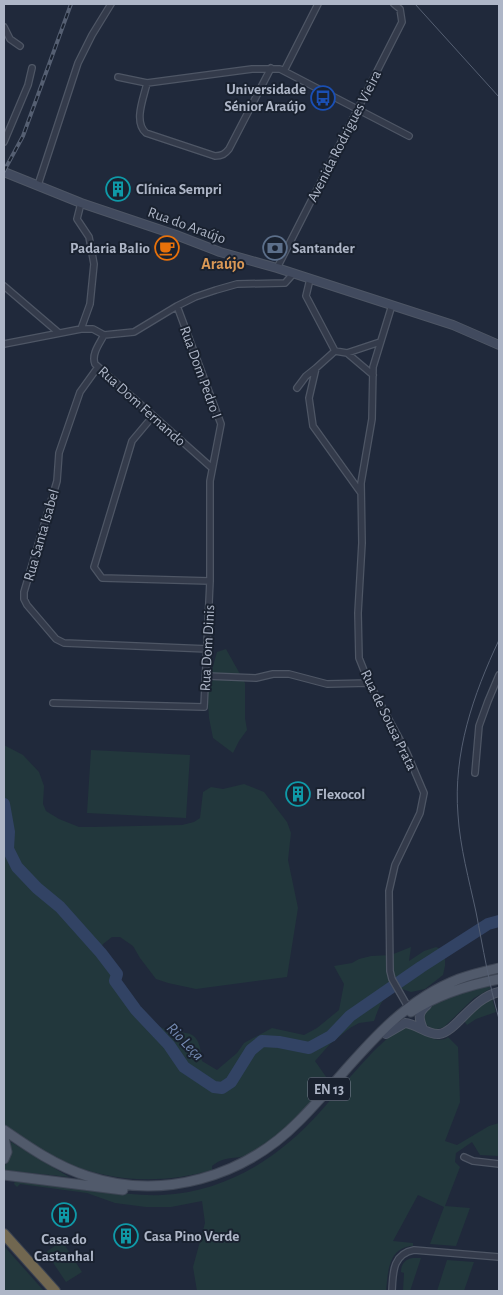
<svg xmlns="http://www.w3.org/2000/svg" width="503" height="1295" font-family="'Alegreya Sans',sans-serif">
	<rect width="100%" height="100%" fill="#20293b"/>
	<path fill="#22373c" d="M226,649L245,683V718L247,730L239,741L233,753L213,738L209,718L207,688L217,652Z
		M4,745L23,755L39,772L44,786L43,804L46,811L59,819L79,827H92L182,825L194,822L200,818L203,792L211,787L223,789L244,784L264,792L287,822L291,833L288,860L298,908L287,977L196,989L168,983L156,979L140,958L133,946L120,937H112L103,944L97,956L117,979L122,983C129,992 149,1020 157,1025C181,1041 199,1019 202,1061L217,1070L237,1053L244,1043L272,1028L304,1035L317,1028L339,1010L344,984L334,966L352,963L359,959L371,956L391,955L411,947L409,961L424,951L436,947L445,951V966L443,975L425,989L411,992L402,989C382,996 381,1002 374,1021L359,1023L350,1028L330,1044L315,1061L329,1081C306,1107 283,1136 252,1153C237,1161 227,1154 212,1166V1170C163,1184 110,1183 63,1161C42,1151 23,1138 4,1126Z
		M91,750L190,755L186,818L87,813Z
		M490,985V989L474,998L444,1027L434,1030L425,1024L424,1012C442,996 467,990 490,985Z
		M492,998L496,1012L476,1019L467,1025L464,1021L485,1002Z
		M405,1026C409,1028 414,1028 417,1030C427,1035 433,1042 445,1039L448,1037L458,1047L460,1102L445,1141L457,1145L489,1126L499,1123V1156L480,1155L472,1142L456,1153L455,1162L460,1167L445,1206L470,1208L456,1246L430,1244L444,1207L418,1195L393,1241L413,1243V1246C388,1247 388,1273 386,1291H197L193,1267L205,1223L202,1201L171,1207H146L115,1203L87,1193L20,1184L17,1187L14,1184L15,1181C44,1184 73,1187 102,1191C122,1193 142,1196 162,1195C226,1192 279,1158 320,1112C341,1089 379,1039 405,1026Z
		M11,1142L69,1177L4,1170V1167L11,1156Z
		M62,1241L82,1272L66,1282L46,1252Z
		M4,1246L44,1291H4Z
		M413,1258H421L410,1291H403L404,1273L401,1272C401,1264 405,1259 413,1258Z
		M447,1260L474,1262L464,1291H437Z"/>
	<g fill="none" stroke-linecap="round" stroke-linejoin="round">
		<path stroke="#324364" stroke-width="12" d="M4,804L9,832L8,849L17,867L37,888L60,907L101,953L117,974L115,981L136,1010L169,1045L184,1067L214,1087L222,1088L231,1082L251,1050L262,1041L279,1042L309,1048L331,1036L350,1016L421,967L488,924L499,921"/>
		<g stroke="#4e5665" stroke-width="8">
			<path id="street" d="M4,27L10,39L20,46
				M284,71L318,4
				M118,77L147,83L252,69H280L409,136
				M147,83C144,97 133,122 146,133L215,156C222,156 225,154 229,149L271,68
				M4,142L28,85L32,68
				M38,185L78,63L92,35L111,4
				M277,268L402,22L400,9L394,4
				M310,279L306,296L335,351L316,368L309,398L313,426L361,493
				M4,286L59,333
				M392,305L373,367L372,419L361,483L362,543L358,613L359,658L369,683L406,751L424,793L420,813L395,865L389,891L390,971L392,979L408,1007
				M81,329L90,304L94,264L89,237L77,219L81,203
				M104,335C100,343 91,354 95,364L212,468
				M4,344L81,329H93L104,335L134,332L177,306L195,297L216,290L237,284L285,283L293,274
				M335,351L347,353L373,375
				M347,353L380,342
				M98,367L80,392L59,453L57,481L24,592V599L27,605L56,639L64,643L208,649
				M297,388L306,376L316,368
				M153,416L132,441L94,567L102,578L210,581
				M207,676L256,678L273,674H289L327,684L369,683
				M53,703L204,707L210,581V481L221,424L177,306
				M475,773L479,726L488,701L499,675
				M464,1157L473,1161L499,1164
				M392,1291C393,1274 392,1254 414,1250L499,1257"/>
		</g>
		<g stroke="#4e5665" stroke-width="10">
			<path id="secondary" d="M4,172L81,203L176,235L220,252L277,268L453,325L499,345
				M423,1029C419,1019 417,1013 427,1005
				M386,1034L405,1023C417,1024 427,1035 439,1034C456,1032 472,998 499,992"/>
		</g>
		<g stroke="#3d4554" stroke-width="11">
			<path id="primary" d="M411,1012C438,994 468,985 499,979
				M4,1130C30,1148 56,1166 87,1176C162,1201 244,1177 299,1121C350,1070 389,1006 459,979C472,974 486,971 499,968
				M4,1138L7,1152L4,1159
				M4,1175L123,1190"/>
		</g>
		<g stroke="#3b4352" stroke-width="12">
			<path id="highway" d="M4,1234L55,1291"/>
		</g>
		<use href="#street" stroke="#343b4b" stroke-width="5.5"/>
		<use href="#secondary" stroke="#414a5e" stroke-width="8"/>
		<use href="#primary" stroke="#515a6b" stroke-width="9"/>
		<use href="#highway" stroke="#716750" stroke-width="10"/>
		<path stroke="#555f72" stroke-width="1" d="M415,4L499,97
			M499,640C473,695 453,753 458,815C460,847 469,880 476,912C483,948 489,984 499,1019"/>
		<g stroke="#555f72" stroke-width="4">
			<path id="rail" d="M4,171L23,136L71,4"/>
		</g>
		<use href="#rail" stroke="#19212f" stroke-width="2" stroke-dasharray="5.5" stroke-linecap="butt"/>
	</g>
	<defs>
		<g id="bus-ring" transform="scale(1.25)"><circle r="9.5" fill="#19212f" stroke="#1a4fb4" stroke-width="1.5"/><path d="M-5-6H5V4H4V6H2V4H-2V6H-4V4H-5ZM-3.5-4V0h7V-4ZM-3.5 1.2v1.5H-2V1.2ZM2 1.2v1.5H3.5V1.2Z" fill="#1a4fb4"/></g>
		<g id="building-ring" transform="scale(1.25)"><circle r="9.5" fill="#19212f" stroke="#0f9aa8" stroke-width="1.5"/><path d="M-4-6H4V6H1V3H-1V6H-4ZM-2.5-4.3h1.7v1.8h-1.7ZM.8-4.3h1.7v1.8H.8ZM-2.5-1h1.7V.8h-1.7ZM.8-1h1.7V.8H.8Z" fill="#0f9aa8"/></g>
		<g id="cafe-ring" transform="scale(1.25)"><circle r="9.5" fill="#19212f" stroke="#e8710a" stroke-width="1.5"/><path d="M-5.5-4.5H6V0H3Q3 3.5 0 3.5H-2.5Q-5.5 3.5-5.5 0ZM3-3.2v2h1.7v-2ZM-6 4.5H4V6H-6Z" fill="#e8710a"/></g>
		<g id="bank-ring" transform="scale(1.25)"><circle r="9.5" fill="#19212f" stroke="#5c6f8a" stroke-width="1.5"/><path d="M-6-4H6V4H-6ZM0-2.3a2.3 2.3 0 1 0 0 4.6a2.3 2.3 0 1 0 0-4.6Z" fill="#5c6f8a"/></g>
	</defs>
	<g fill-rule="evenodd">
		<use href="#bus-ring" x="323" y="98"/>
		<use href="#building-ring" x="118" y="189"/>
		<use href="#cafe-ring" x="167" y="248"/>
		<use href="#bank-ring" x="275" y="248"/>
		<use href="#building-ring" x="298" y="794"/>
		<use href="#building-ring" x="64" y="1215"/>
		<use href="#building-ring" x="126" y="1236"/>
	</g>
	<g text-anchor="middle" stroke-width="4" stroke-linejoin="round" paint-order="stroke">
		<rect fill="#19212f" stroke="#818999" stroke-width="1" x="308" y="1077.5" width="42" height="23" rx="4"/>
		<g font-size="14" font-weight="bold" fill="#aeb6c7">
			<text x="329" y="1094">EN 13</text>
		</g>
		<g font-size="15" font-weight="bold" fill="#aeb6c7" stroke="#19212f" text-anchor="start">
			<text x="306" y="94" text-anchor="end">Universidade<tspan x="306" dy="17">Sénior Araújo</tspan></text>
			<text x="136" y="194">Clínica Sempri</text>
			<text x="150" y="253" text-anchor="end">Padaria Balio</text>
			<text x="292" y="253">Santander</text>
			<text x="316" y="799">Flexocol</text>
			<text x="144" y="1241">Casa Pino Verde</text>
			<text x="64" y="1244" text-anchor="middle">Casa do<tspan x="64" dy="17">Castanhal</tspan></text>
		</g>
		<g font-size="15" fill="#aeb6c7" stroke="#19212f">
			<text transform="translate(344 136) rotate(-63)" y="5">Avenida Rodrigues Vieira</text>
			<text transform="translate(187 225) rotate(20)" y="5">Rua do Araújo</text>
			<text transform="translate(201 372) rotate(70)" y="5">Rua Dom Pedro I</text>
			<text transform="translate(142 406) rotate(42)" y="5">Rua Dom Fernando</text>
			<text transform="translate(41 535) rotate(-74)" y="5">Rua Santa Isabel</text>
			<text transform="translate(207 648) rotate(-87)" y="5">Rua Dom Dinis</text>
			<text transform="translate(389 720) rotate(64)" y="5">Rua de Sousa Prata</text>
		</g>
		<g font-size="16" font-weight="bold" fill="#db9956" stroke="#19212f">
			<text x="223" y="269">Araújo</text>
		</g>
		<g font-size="16" font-style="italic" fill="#748ab2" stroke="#19212f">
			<text transform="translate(186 1041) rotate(46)" y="6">Rio Leça</text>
		</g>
	</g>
	<rect width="503" height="1295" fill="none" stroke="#aeb6c7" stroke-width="10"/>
</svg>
